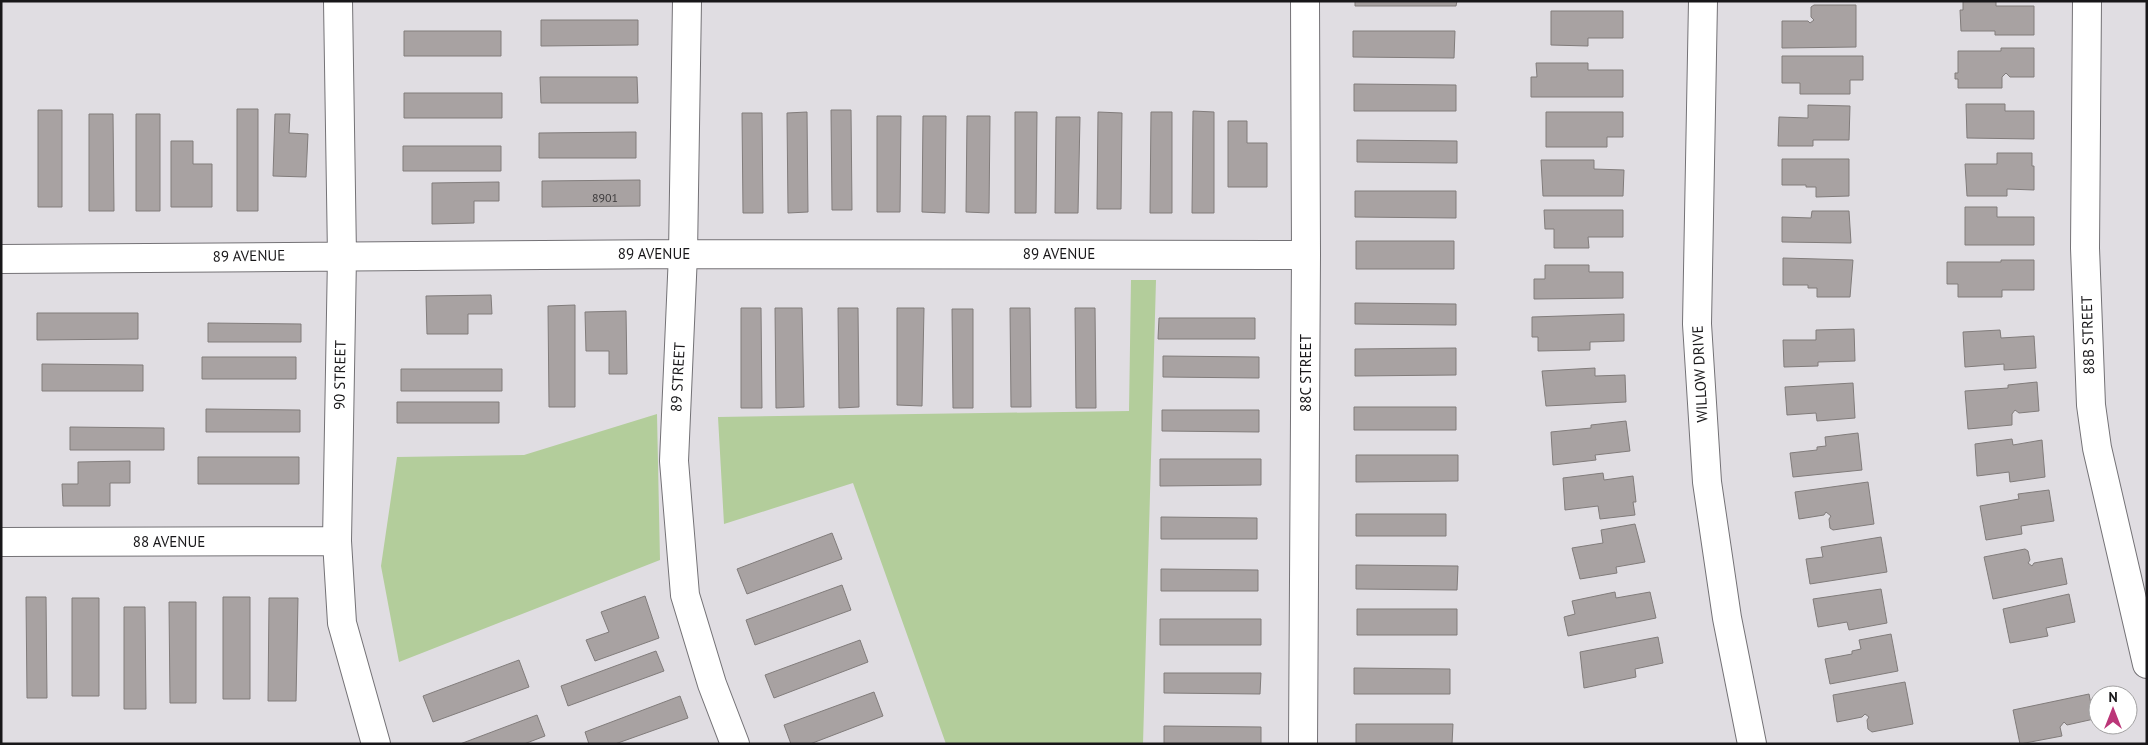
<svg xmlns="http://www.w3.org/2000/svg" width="2148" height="745" font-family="'PT Sans',sans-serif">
	<rect width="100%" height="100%" fill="#e0dde2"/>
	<path fill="#b3cd9b" d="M1131,280H1156L1143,744H946L853,483L724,524L718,417L1129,411Z
		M657,414L660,560L399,662L381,566L397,457L524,455Z"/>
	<path fill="#a8a2a2" stroke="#817c7b" d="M1355,1H1457L1456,6H1355Z
		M1963,1H1996V6H2034V35H1995V31H1961L1960,10H1963Z
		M1814,5H1856V47L1782,48V21H1808L1810,23L1814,20L1811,17V7Z
		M1551,11H1623V38H1588V46L1551,45Z
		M541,20H638V45L541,46Z
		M404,31H501V56H404Z
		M1353,31H1455L1454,58L1353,57Z
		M2001,48H2034V77H2010L2006,73L2002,77V88H1958V79H1955V73H1958V51H2001Z
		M1782,56H1863V80H1850V94H1800V83H1782Z
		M1536,63H1588V70H1623V97H1531V77H1537Z
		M540,77H637L638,103H541Z
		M1354,84L1456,85V111H1354Z
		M404,93H502V118H404Z
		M1966,104H2005V111H2034V139L1967,138Z
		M1808,105L1850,106L1849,140H1813V146H1778L1779,117L1808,118Z
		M237,109H258V211H237Z
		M38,110H62V207H38Z
		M831,110H851L852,210H832Z
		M1193,111L1214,112V213H1192Z
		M807,112L808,212L788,213L787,113Z
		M1015,112H1037L1036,213H1015Z
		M1098,112L1122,113L1121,209H1097Z
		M1151,112H1172V213H1150Z
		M1546,112H1623V137H1607V147H1546Z
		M742,113H762L763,213H743Z
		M89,114H113L114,211H89Z
		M136,114H160V211H136Z
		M275,114H290L289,133L308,134L306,177L273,176Z
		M877,116H901L900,212H877Z
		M923,116H946L945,213L922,212Z
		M967,116H990L989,213L966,212Z
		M1056,117H1080L1078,213H1055Z
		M1228,121H1247V143H1267V187H1228Z
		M636,132V158H539V133Z
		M1357,140L1457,141V163L1357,162Z
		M171,141H193V164H212V207H171Z
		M403,146H501V171H403Z
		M1997,153H2032V166H2034V190L2007,189V196H1967L1965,164H1997Z
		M1782,159H1849V196L1816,197V187H1806V185H1782Z
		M1541,160H1594V169L1624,170L1623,196H1543Z
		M640,180V206L542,207V181Z
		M499,182V201H474V223L432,224V183Z
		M1355,191H1456V218L1355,217Z
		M1965,207H1997V217H2034V245H1965Z
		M1544,210H1623V237H1588L1589,248H1554V229H1545Z
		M1812,211H1849L1851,243L1782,242V217L1811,218Z
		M1356,241H1454V269H1356Z
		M1783,258L1853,260L1850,297H1817V288H1808V285H1783Z
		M2001,260H2034V290H2002V297H1958V284H1947V262H2001Z
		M1545,265H1589V272H1623V298L1534,299V279H1545Z
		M491,295L492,314H468V334H427L426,296Z
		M1355,303L1456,304V325L1355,324Z
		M575,305V407H549L548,306Z
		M741,308H761L762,408H741Z
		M775,308H802L804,407L776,408Z
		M838,308H858L859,407L839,408Z
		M897,308H924L922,406L897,405Z
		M1010,308H1030L1031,407H1011Z
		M1075,308H1095L1096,408H1076Z
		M952,309H973V408H953Z
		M626,311L627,374H609V351H586L585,312Z
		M37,313H138V339L37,340Z
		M1624,314V341L1590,342V350L1538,351V337H1532V317Z
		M1159,318H1255V339H1158Z
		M208,323L301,324V342H208Z
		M1854,329L1855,361L1818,362V366L1784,367L1783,340H1816V330Z
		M2000,330L2001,338L2034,336L2036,368L2004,370V364L1965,367L1963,332Z
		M1456,348V375L1355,376V349Z
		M1163,356L1259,357V378L1163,377Z
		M202,357H296V379H202Z
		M42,364L143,365V391H42Z
		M1595,368V376L1625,375L1626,402L1546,406L1542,371Z
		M401,369H502V391H401Z
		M2037,382L2039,411L2019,413L2015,410L2012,414V425L1968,429L1965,391L2008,388V385Z
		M1853,383L1855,418L1817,421L1816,413L1787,415L1785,387Z
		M397,402H499V423H397Z
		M1354,407H1456V430H1354Z
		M206,409L300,410V432H206Z
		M1162,410H1259V432L1162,431Z
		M1626,421L1630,451L1595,455L1596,460L1553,465L1551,432L1591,428V425Z
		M70,427L164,428V450H70Z
		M1858,433L1862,470L1793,477L1790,453L1817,450V447L1826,446L1825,437Z
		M2012,439L2013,445L2042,440L2045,477L2010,482L2009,472L1977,476L1975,444Z
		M1356,455H1458V481L1356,482Z
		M198,457H299V484H198Z
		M1160,459H1261V485L1160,486Z
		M130,461V483H110V506H63L62,484H78V462Z
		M1603,473L1604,480L1633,476L1636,502H1633L1635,515L1600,519L1598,506L1565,510L1563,478Z
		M1868,482L1874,524L1833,530L1830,528L1829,519L1831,516L1826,512L1824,515L1799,519L1795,492Z
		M2049,490L2054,521L2021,526L2022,534L1986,540L1980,506L2019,499L2018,494Z
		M1356,514H1446V536H1356Z
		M1161,517L1257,518V539H1161Z
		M1635,524L1645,562L1616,567L1617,573L1580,579L1572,548L1603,543L1601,530Z
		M832,533L842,559L747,594L737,569Z
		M1881,537L1887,572L1810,584L1806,559L1823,557L1821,547Z
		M2025,549L2028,551L2030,560L2028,563L2032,566L2034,563L2062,558L2067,584L1993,599L1984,557Z
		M1356,565L1458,566L1457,590L1356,589Z
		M1161,569L1258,570V591H1161Z
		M842,585L851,610L755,645L746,620Z
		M1881,589L1887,623L1849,630L1847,622L1818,627L1813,599Z
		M1615,592L1616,598L1650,592L1656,618L1568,636L1564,617L1575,614L1572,601Z
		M2069,594L2075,622L2046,628L2048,636L2010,643L2003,609Z
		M645,596L659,638L595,661L586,640L609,632L601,612Z
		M26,597H46L47,698H27Z
		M223,597H250V699H223Z
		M72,598H99V696H72Z
		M269,598H298L296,701H268Z
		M169,602H196V703H170Z
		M124,607H145L146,709H124Z
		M1357,609H1457V635H1357Z
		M1160,619H1261V645H1160Z
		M1891,634L1898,671L1830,684L1825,659L1852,654V651L1861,649L1859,640Z
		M1658,637L1663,663L1635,669L1636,677L1584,688L1580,652Z
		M860,640L868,662L774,698L765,675Z
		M656,651L664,671L568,706L561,686Z
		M519,660L529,687L433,722L423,696Z
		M1354,668L1450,669V694H1354Z
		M1164,673H1261L1260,694L1164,693Z
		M1905,682L1913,724L1872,732L1868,729L1867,720L1869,717L1865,714L1862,717L1837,722L1833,695Z
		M874,692L883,716L810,744H791L784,725Z
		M2089,694L2094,719L2067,725L2064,722L2060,727L2062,736L2020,744L2013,710Z
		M680,696L688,718L615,744H589L585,732Z
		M537,715L545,736L524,744H460Z
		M1356,724H1453L1452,744H1356Z
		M1164,726L1261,727V744H1164Z"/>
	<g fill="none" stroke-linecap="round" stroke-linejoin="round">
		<g stroke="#747276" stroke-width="30">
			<path id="minor" d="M338,1L342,256L337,541L342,623L376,744
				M687,1L683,254L674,461L685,595L712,684L735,744
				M2087,1L2085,248L2091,405L2097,448L2147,664
				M1,259L683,254L1306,255
				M1,542L337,541
				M1303,744L1306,255L1305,1"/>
		</g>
		<g stroke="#747276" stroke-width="30">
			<path id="tertiary" d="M1703,1L1697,324L1707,482L1727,618L1752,744"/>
		</g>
		<use href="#minor" stroke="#fff" stroke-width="28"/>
		<use href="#tertiary" stroke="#fff" stroke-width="28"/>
	</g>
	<g text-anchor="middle" stroke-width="4" stroke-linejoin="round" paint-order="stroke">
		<g font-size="12" fill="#3c3a3b">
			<text x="605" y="202">8901</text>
		</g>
		<g font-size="15" fill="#181719" stroke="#fff">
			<text x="654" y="259">89 AVENUE</text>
			<text x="1059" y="259">89 AVENUE</text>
			<text transform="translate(249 256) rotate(-1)" y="5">89 AVENUE</text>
			<text transform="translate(2088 335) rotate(-92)" y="5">88B STREET</text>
			<text transform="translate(1306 373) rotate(-90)" y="5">88C STREET</text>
			<text transform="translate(1700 374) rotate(-93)" y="5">WILLOW DRIVE</text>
			<text transform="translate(340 375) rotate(-89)" y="5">90 STREET</text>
			<text transform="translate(678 377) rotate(-87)" y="5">89 STREET</text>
			<text x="169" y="547">88 AVENUE</text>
		</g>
	</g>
	<rect width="2148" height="745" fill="none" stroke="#181719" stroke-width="5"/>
	<g transform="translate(2113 710)"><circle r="24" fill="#ffffff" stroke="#a3a2a3"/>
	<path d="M0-4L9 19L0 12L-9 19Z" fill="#bb3678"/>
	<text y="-8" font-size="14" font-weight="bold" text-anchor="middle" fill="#181719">N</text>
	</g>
</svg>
